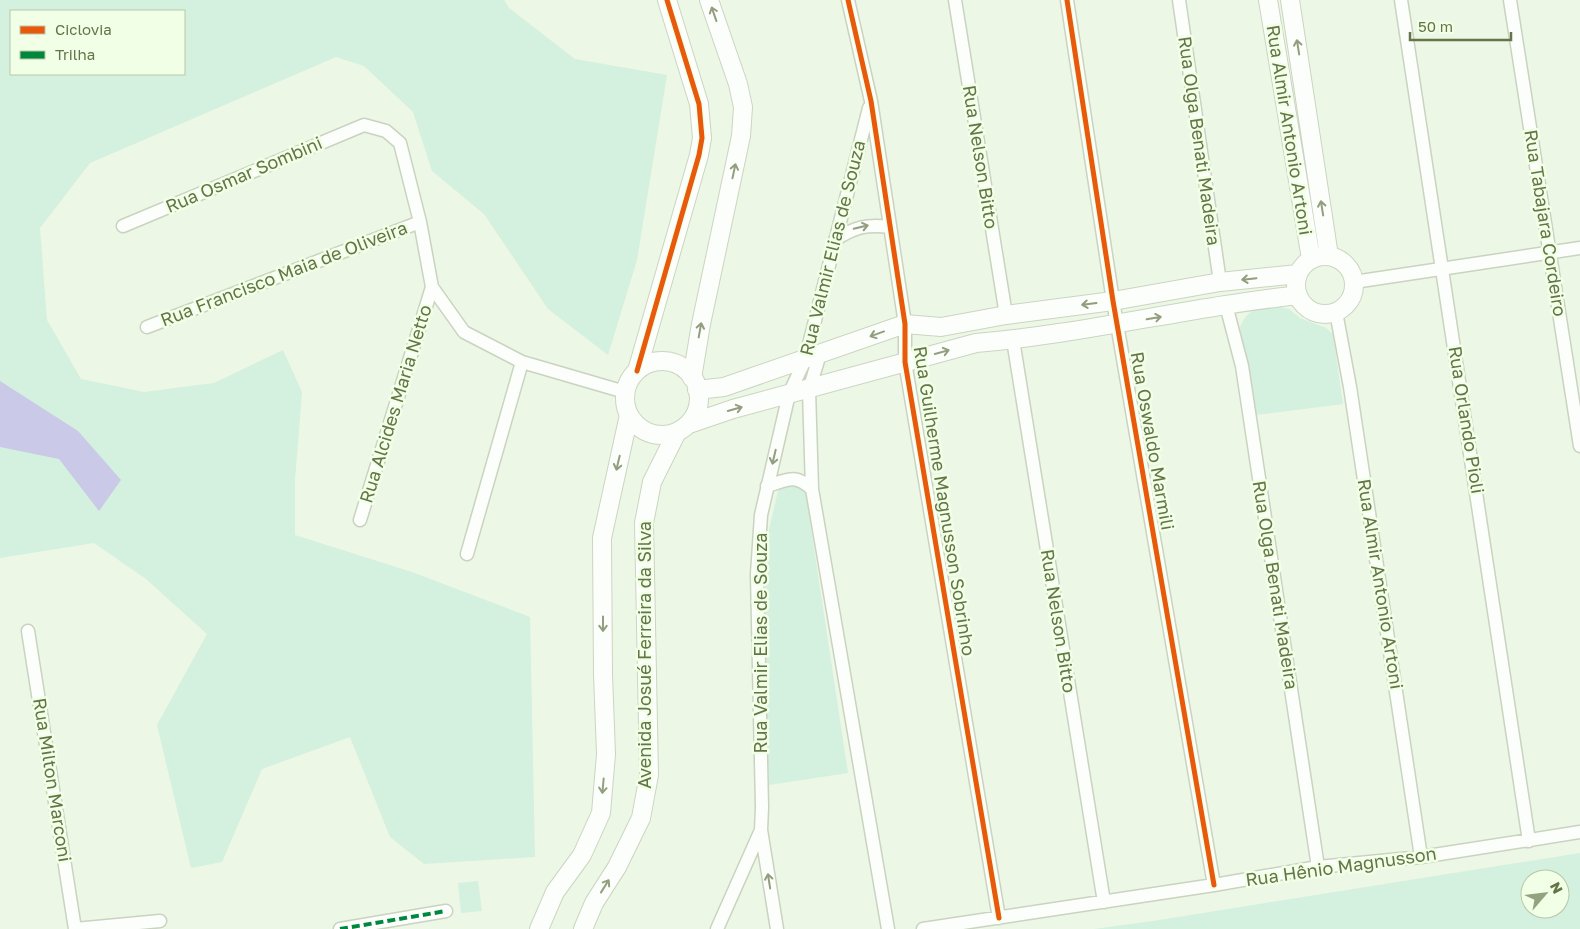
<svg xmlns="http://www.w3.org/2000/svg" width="1580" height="929" font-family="'Golos Text',sans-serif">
	<rect width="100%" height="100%" fill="#edf7e6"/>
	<path fill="#d4f0de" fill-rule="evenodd" d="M0,0H504L509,8L575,59L667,75L637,260L608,355L548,309L484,214L432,171L413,112L364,66L336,57L90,163L40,228L47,320L81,379L144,392L214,383L283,350L302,392L295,480V535L412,572L530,617L535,857L424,864L390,837L350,737L262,769L222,862L191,868L157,725L207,634L146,579L94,543L0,558ZM11,11H184V74H11Z
		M1271,307H1280L1289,309L1300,318L1326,328L1333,334L1343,404L1255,415L1240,327C1247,311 1254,309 1271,307Z
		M796,484L804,490L806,495L848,773L769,785L761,564L778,491L781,487Z
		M1580,853V929H1094L1153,921ZM1530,879H1560V909H1530Z
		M478,881L482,911L461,913L458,883Z"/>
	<path fill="#cac9e7" d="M0,381L78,431L121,480L99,511L59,459L0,447Z"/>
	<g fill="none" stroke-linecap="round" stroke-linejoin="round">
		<g stroke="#cad3bf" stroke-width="15">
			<path id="street" d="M848,0L871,101L905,324V362L999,918
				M955,0L1006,315
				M1067,0L1113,301L1214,885
				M1179,0L1220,282
				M1401,0L1529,841
				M1510,0L1580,446
				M123,226L364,125L386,131L400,143L420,222L432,287L464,332L522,362L625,392
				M835,240C854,227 867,224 890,227
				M1354,282L1580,248
				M1226,305L1242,366L1318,867
				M1336,312L1350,387L1421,857
				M147,327L420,222
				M1013,340L1104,902
				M820,354L809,390L812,489L888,929
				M767,486C788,480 794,473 812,489
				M360,520L432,287
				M467,554L522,362
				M28,631L75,929
				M75,929L160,921
				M340,929L446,911
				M717,929L761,830
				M777,929L761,830L762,807L757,574L761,515L789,394L805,360L869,108
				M923,929L1214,885L1318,867L1421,857L1580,832"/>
		</g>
		<g stroke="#cbd5c0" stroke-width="20">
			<path id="secondary" d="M1268,0L1311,259
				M1290,0L1329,256
				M1296 285a29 29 0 1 1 58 0a29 29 0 1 1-58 0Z
				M625 398a37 37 0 1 1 74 0a37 37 0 1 1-74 0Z
				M637,371L699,155L702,138L699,104L667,0
				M692,378L701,324L741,136L743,107L738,84L709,0
				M697,390L724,387L905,324L941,327L1006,315L1113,301L1220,282L1298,274
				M689,424L733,409L976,343C1060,336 1142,318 1226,305C1249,301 1274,298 1298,295
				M539,929L555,892L582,855L601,813L606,754L603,675L602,538L629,415
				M583,929L594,903L617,867L641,818L649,775L644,523L652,482L677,432"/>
		</g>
		<use href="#street" stroke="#fcfefb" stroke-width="12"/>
		<use href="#secondary" stroke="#fcfefb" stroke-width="18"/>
		<path stroke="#00873e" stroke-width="4" stroke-dasharray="8 4" stroke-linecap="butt" d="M340,929L446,911"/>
		<g stroke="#f1ffe7" stroke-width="8">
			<path id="cycleway" d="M848,0L871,101L905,324V362L999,918
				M1067,0L1113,301L1214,885
				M637,371L699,155L702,138L699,104L667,0"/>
		</g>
		<use href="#cycleway" stroke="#e8590c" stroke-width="5"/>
	</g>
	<defs><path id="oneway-shaft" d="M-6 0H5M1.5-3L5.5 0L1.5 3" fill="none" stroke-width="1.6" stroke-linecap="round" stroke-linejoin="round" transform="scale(1.25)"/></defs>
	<g stroke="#929e7d">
		<use href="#oneway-shaft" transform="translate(714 14) rotate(-109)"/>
		<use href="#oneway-shaft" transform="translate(1298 47) rotate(-99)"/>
		<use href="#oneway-shaft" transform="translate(734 171) rotate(-78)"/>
		<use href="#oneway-shaft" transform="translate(1322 208) rotate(-99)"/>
		<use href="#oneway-shaft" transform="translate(861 227) rotate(-13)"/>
		<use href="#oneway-shaft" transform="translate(1249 279) rotate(174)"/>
		<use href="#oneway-shaft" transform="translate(1089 304) rotate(173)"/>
		<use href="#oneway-shaft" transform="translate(1154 318) rotate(-10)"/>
		<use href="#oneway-shaft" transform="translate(700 330) rotate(-80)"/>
		<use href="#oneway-shaft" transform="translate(877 334) rotate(160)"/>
		<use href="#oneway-shaft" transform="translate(942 352) rotate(-15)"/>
		<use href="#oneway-shaft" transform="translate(735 409) rotate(-16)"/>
		<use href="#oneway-shaft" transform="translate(774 457) rotate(103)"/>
		<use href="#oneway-shaft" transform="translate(618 463) rotate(103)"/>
		<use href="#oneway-shaft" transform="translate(603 624) rotate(90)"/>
		<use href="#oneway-shaft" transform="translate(603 786) rotate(95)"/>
		<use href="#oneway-shaft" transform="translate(769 881) rotate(-99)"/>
		<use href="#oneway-shaft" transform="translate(605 886) rotate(-58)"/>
	</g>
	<g text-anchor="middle" stroke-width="5" stroke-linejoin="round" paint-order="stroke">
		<g font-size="18" fill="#657547" stroke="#f1ffe7">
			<text transform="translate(1289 130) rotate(81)" y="6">Rua Almir Antonio Artoni</text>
			<text transform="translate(1199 141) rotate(82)" y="6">Rua Olga Benati Madeira</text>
			<text transform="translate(980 157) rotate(81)" y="6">Rua Nelson Bitto</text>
			<text transform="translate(244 175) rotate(-23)" y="6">Rua Osmar Sombini</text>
			<text transform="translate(1545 223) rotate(81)" y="6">Rua Tabajara Cordeiro</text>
			<text transform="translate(833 248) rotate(-76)" y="6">Rua Valmir Elias de Souza</text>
			<text transform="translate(284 274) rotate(-21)" y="6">Rua Francisco Maia de Oliveira</text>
			<text transform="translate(396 404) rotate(-73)" y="6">Rua Alcides Maria Netto</text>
			<text transform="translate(1466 420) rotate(81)" y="6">Rua Orlando Pioli</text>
			<text transform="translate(1152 441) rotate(80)" y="6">Rua Oswaldo Marmili</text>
			<text transform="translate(944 501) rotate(81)" y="6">Rua Guilherme Magnusson Sobrinho</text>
			<text transform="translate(1380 584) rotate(81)" y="6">Rua Almir Antonio Artoni</text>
			<text transform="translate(1275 585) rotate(81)" y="6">Rua Olga Benati Madeira</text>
			<text transform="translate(1058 621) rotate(81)" y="6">Rua Nelson Bitto</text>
			<text transform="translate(761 643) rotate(-90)" y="6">Rua Valmir Elias de Souza</text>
			<text transform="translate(645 655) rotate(-90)" y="6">Avenida Josué Ferreira da Silva</text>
			<text transform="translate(52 780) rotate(81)" y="6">Rua Milton Marconi</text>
			<text transform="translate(1341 867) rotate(-8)" y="6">Rua Hênio Magnusson</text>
		</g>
	</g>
	<rect x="10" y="10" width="175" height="65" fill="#f1ffe7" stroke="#b9c8a7"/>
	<rect x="20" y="26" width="25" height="8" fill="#e8590c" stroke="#b9c8a7"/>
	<text x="55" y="35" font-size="15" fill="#657547">Ciclovia</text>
	<rect x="20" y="51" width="25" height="8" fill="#00873e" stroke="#b9c8a7"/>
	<text x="55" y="60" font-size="15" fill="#657547">Trilha</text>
	<g transform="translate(1545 894) rotate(62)"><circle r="24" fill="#f1ffe7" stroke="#b9c8a7"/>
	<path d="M0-4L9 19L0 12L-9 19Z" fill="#95a27f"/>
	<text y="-8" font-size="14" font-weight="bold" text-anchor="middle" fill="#657547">N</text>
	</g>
	<path d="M1410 32v8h101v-8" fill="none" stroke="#657547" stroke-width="2.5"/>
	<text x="1418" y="32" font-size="15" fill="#657547" stroke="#f1ffe7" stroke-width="4" paint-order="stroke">50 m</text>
</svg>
